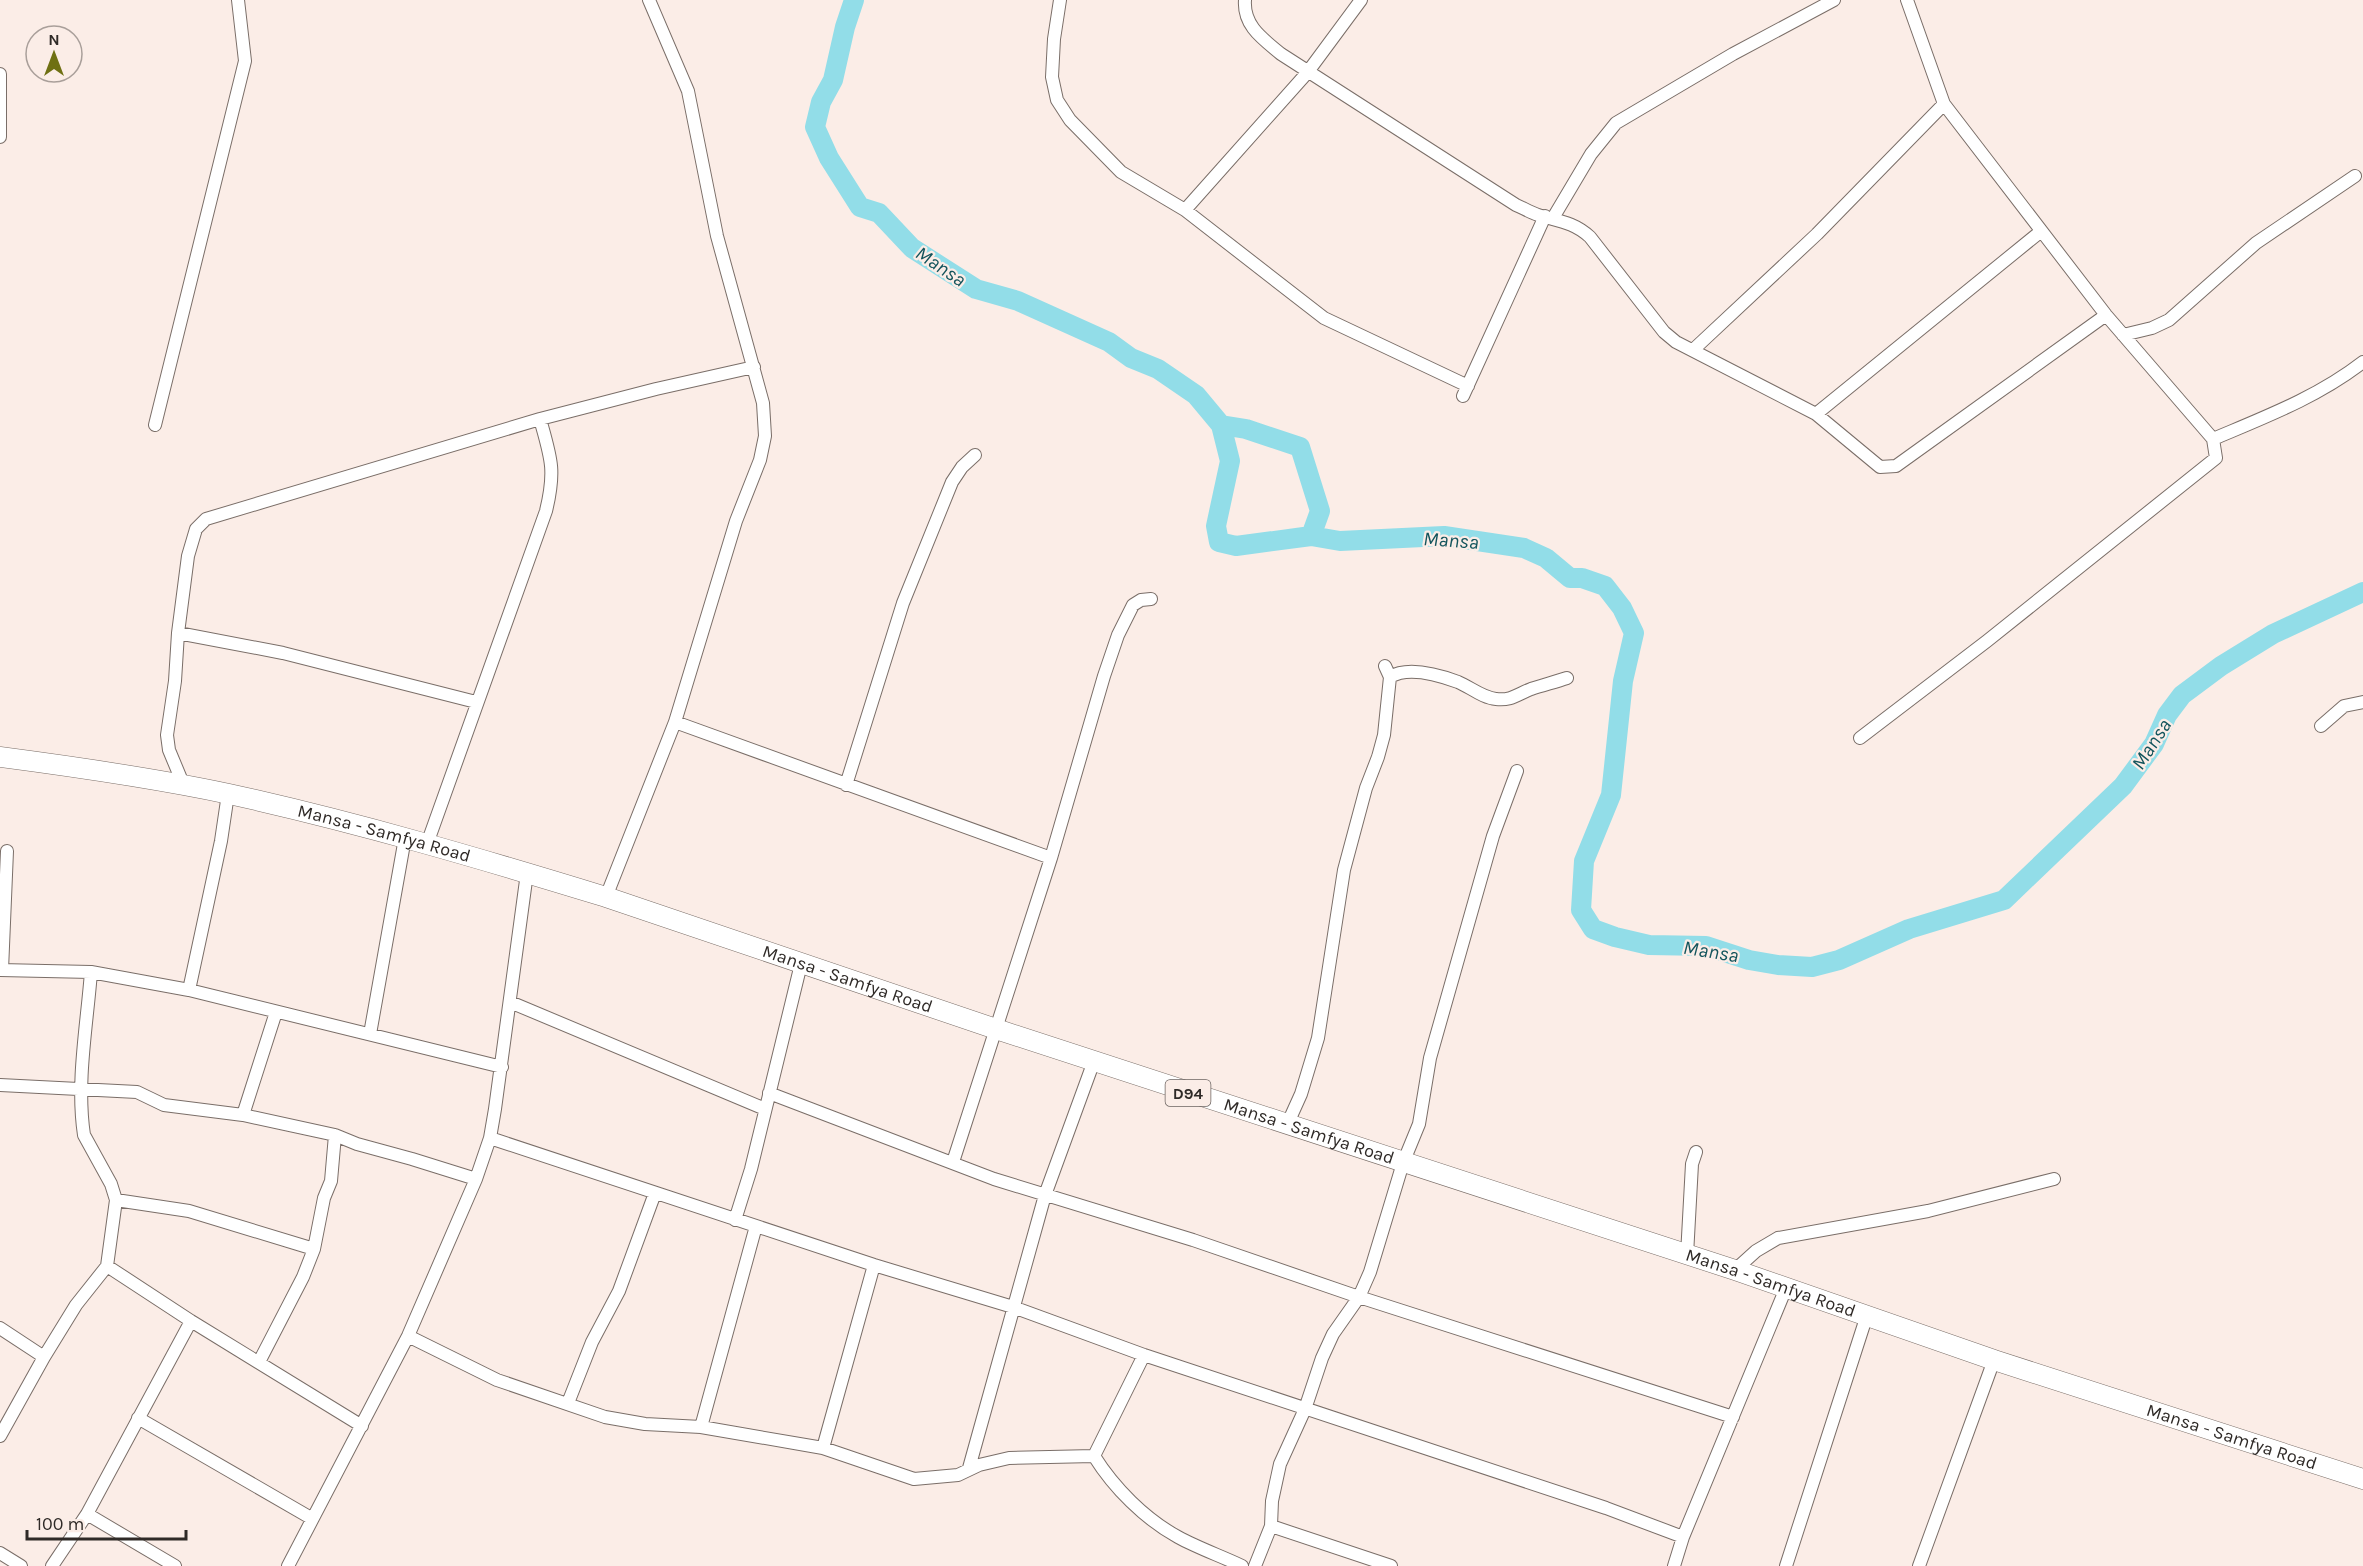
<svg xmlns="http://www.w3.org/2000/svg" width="2363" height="1566" font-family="Karla,sans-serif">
	<rect width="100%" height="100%" fill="#fbede7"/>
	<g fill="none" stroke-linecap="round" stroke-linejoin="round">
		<path stroke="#92dde8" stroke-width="20" d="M854,0L845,27L833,80L821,102L815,127L829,158L860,207L879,213L912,248L976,289L1018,301L1109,342L1131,358L1158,369L1196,395L1221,425L1230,461L1216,526L1219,542L1236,546L1311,536L1340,541L1444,536L1524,548L1546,558L1570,578H1582L1605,586L1622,608L1634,633L1623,681L1611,795L1584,861L1581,910L1593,929L1615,937L1649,945L1706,946L1749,960L1778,965L1812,967L1839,960L1909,929L2004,900L2123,786L2154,744L2167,715L2182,695L2221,666L2273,634L2363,592
			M1221,425L1246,429L1300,447L1320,511L1311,536"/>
		<g stroke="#7a6e68" stroke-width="14">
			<path id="street" d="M1060,0L1054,39L1052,77L1057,100L1070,120L1121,172L1185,210L1324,318L1468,386
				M1245,0C1243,26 1263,39 1281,54L1516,205C1523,208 1530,212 1538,215C1558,221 1574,222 1590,237L1664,332L1676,342L1816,414L1880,467L1896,466L2106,315
				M0,74V137
				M1185,210L1307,73L1361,0
				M1553,218L1591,154L1616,123L1733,54L1834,0
				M2123,335L2152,328L2169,320L2256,243L2355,176
				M1693,350L1817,234L1944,104
				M1463,396L1545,216
				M1816,414L2040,232
				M155,425L245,61L238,0
				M2213,439C2265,417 2318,397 2363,362
				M178,633L283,653L476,702
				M1390,677C1408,666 1439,675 1458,682C1470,687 1483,698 1496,699C1511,701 1518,694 1531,689C1543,685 1555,682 1567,678
				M675,722L1051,858
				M2321,726L2344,706L2363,702
				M1860,738L1987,641L2216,458L2213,439L2106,315L1944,104L1907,0
				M846,785L903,603L952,482L962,467L975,455
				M184,786L169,750L167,735L175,681L178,633L188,556L196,529L206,519L540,419L656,389L754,367
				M427,844L546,511C556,470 551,458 540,419
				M606,897L675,722L736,521L760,460L765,436L763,403L717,236L688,91L649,0
				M0,970L91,972L189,990L502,1067
				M2,970L7,851
				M189,990L221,841L228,794
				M510,1002L765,1109
				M370,1034L405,838
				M0,1085L137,1092L164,1105L243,1115L276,1012
				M769,1093L994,1179L1193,1240L1359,1297L1733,1417
				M243,1115L335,1135L357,1144L412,1159L476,1179
				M1287,1125L1301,1094L1318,1038L1344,870L1366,788L1378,757L1384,735L1390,677L1385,666
				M490,1138L874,1265L1013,1307L1144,1355L1606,1508L1683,1537
				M953,1162L1051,858L1104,676L1118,635L1133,605L1141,600L1151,599
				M116,1200L189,1211L314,1249
				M735,1220L751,1169L801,964
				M1687,1255L1692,1164L1696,1152
				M107,1266L191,1321L362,1426
				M1735,1270L1756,1251L1778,1238L1928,1211L2054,1179
				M0,1328L44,1357
				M408,1336L497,1380L605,1417L645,1424L701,1427L823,1448L914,1479L958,1475L979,1465L1009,1458L1094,1456
				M259,1362L303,1277L314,1249L324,1198L331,1181L335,1135
				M568,1403L592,1342L619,1291L655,1193
				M138,1418L311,1518
				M701,1427L756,1226
				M0,1436L44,1357L76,1305L107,1266L116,1200L111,1184L84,1135C76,1082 87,1025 91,972
				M823,1448L874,1265
				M1094,1456C1114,1488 1145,1519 1178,1537C1198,1548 1221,1556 1242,1566
				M1094,1456L1144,1355
				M969,1468L1045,1195L1094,1061
				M87,1514L175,1566
				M1271,1526L1391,1566
				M0,1553L21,1566
				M52,1566L87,1514L191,1321
				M288,1566L408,1336L476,1179L490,1138L495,1109L527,873
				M1255,1566L1271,1526L1272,1501L1280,1464L1305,1409L1322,1358L1333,1334L1359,1297L1370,1272L1403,1163L1419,1124L1430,1058L1493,836L1517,771
				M1674,1566L1683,1537L1786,1288
				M1786,1566L1867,1315
				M1919,1566L1994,1360"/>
		</g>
		<g stroke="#7a6e68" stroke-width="21">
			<g id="primary">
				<path id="s1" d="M0,757C76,767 154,778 229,794C356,822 482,859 606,897L996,1029L1735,1270L1994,1360L2363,1479"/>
			</g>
		</g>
		<use href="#street" stroke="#fff" stroke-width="12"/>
		<use href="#primary" stroke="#fff" stroke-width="20"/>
	</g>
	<g text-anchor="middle" stroke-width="4.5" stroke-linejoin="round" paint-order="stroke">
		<rect fill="#fbede7" stroke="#6c6461" stroke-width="1.5" x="1165.5" y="1080" width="45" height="26" rx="4.5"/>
		<g font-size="16" font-weight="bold" fill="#2f2a27">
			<text x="1188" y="1099">D94</text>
		</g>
		<g font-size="18" fill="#2f2a27" stroke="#fbede7">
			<text dy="6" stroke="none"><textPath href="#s1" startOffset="392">Mansa - Samfya Road</textPath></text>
			<text dy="6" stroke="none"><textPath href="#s1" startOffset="878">Mansa - Samfya Road</textPath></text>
			<text dy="6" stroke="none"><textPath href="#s1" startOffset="1364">Mansa - Samfya Road</textPath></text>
			<text dy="6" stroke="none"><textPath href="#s1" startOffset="1850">Mansa - Samfya Road</textPath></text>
			<text dy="6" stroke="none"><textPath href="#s1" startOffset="2336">Mansa - Samfya Road</textPath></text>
		</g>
		<g font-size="20" font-style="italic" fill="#13545c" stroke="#fbede7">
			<text transform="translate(941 266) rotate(34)" y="7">Mansa</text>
			<text transform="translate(1451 540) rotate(4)" y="7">Mansa</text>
			<text transform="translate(2151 744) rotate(-57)" y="7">Mansa</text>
			<text transform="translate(1711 951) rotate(9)" y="7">Mansa</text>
		</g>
	</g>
	<g transform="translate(54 54)"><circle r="28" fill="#fbede7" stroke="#a99f9a" stroke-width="1.5"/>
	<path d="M0-4.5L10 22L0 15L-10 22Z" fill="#6f7013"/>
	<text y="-9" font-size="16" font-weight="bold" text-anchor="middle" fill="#2f2a27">N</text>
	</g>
	<path d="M27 1530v9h159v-9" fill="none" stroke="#2f2a27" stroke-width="3"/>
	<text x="36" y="1530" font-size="18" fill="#2f2a27" stroke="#fbede7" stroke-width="4.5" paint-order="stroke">100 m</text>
</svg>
